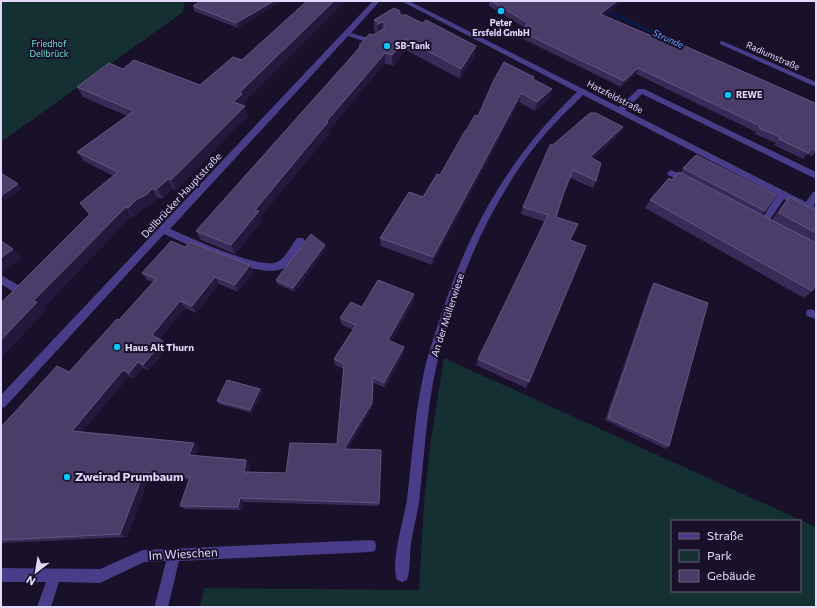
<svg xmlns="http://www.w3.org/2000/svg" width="817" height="608" font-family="Commissioner,sans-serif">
	<rect width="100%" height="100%" fill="#181129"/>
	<path fill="#143033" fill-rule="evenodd" d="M1,1H185L183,12L1,142Z
		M444,358L816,527V607H200L204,588L419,590L424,503L431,439ZM672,521H800V591H672Z"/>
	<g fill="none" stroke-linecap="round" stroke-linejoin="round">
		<path fill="#0b1a48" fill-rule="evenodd" d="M583,1H589L687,47L683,48Z"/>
		<path fill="#493c88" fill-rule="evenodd" d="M373,1H380L351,33L372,39H377V41L373,44L348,36L170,229C190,237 258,270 277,262C286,258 291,245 297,238H303L305,241L303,244C298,251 293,263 284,268C261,281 189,245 164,234L5,407L1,408V395Z
			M401,1H409L619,107L638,89H644L816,172V179L642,94L625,110L806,202L813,192L816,191V201L813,206L816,207V214L784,199L767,224L764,225L754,220L753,218L757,215L763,217L777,195L583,95C567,111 551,126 537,144C477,219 437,329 427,424C424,450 422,476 419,502C417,516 413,530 411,544C409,556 411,569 407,580L402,582L397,580C390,562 404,519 407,499C412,460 414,420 422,382C426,359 434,337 441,315C470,227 509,157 577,92Z
			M722,41L816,82V87L720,44V42Z
			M671,170L691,179L692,181L691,183H685L668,175L667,173Z
			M1,275L18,285L20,288L18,291H12L1,284Z
			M811,309L816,311V319L807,316L806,313L807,310Z
			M370,540L375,541L376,546L375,551L370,552L179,561L168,607H156L155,605L166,561L144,562L100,583L59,582L51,607H37L46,582H1V568L100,569L143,550Z"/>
	</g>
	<path fill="#392a57" d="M282,1L238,28L194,11L193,6Z
		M307,1H345L244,102L245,104L243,106L248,116L176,190L173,189L163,198H158L152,204L143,208L134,217L132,216L43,308L46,310L1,358V303L89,215L80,203L113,176L84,161L77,152L127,116L83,97L77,87L123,69L200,85L242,60Z
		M489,1H623L604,15L675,46L815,103L816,102V151L812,156L807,154L803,159L774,145L776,143L755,134L756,132L636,74L621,87L521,38L522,32L525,28L489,6Z
		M400,15L422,23L475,56L460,79L406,50L393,66L385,63L329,130L330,133L261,216L262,221L235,254L201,240L196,231L359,48V46L377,32L374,31V20Z
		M534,80L550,98L535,111L519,102L432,265L381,246L380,238L423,197L440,175L466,131L478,116Z
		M619,135L593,159L596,181L593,188L570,178L562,199L556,217L570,240L529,382L526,388L476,365L478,359L545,222L521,214L523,207Z
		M683,168L765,211L762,215L772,220L782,205L789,197L816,211V285L812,291L804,298L645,208L650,200L672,180L681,173Z
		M325,245L326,249L295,292L277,284L276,280Z
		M185,247L253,272L238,292L219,284L196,313L185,308L159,339L168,347L149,370L143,368L134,379L129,376L82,432L194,443L199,448L195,456L246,460L250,464L249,472L286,473L337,444L344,369L335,365L334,359L353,330L341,324L340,318L362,307L414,294V301L391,341L404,347V353L385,388L374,383L372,408L348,449L382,454L379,506L243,502L242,510L185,509L180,506L189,480L150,475L127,537L1,543V427L69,372L119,320L153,282L147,280L142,273Z
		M654,283L669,446L666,449L605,420L651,287Z
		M260,389L262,392L252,413L219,404L217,401Z"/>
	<path fill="#24183d" d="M274,1H282L238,28L236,23Z
		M334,1H345L244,102L245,104L236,112L233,102L240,92Z
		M617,1H623L598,20L600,14Z
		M382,22V33L378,35L377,25Z
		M406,39V50L393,66L392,55Z
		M476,46L475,56L460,79L461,69Z
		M385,53V63L329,130L330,133L261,216L262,221L235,254L231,245L255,210L326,122Z
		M638,68L636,74L621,87L624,81Z
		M552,89L550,98L535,111L537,102Z
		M521,93L519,102L432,265L433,257Z
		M245,106L248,116L176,190L171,180Z
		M623,127L619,135L587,165L590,157Z
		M168,179L173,189L163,198L157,189Z
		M18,184L22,189L5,200L1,196Z
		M152,189L158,198L152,204L143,208L134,217L128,208L137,199Z
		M126,207L132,216L43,308L46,310L1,358V340L33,301Z
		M325,245L326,249L295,292L293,288Z
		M13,249L22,258L1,274V258Z
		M250,265L253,272L238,292L235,285Z
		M215,277L219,284L196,313L192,306Z
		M414,294V301L388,346V340Z
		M180,301L185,308L157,341L152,335Z
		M163,341L168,347L149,370L143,365Z
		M404,347V353L385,388L384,383Z
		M138,362L143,368L134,379L129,373Z
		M123,370L129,376L79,436L72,431Z
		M373,377L374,383L372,408L346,454L344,449Z
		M260,389L262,392L252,413L250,410Z
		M194,443L199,448L194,459L189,455Z
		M381,450L382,454L379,506V503Z
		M246,460L250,464L248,476L244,472Z
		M144,472L150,475L127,537L120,534Z
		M240,498L243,502L242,510L238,507Z"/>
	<path fill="#4b3d69" stroke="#635580" d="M200,1H274L236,23L193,6Z
		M307,1H334L240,92L242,94L233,102L245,106L171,180L168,179L157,189H152L146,195L137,199L128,208L126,207L33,301L37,302L1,340V303L90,214L80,203L118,172L77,152L134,111L77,87L109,63L123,69L134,60L200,85L233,57L242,60Z
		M491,1H617L600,14L675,46L678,43L815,103L816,102V150L812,148L808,153L779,139L780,137L759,128L760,126L638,68L624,81L522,32L528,23Z
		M394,8L400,11V15H406L422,23L426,20L476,46L461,69L406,39L392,55L385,53L326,122H328L255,210L259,211L231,245L196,231L361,46H359L369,34L373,35L385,28V23L382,22L377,25L379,23L374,20Z
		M504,62L534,77L533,79L552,89L537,102L521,93L433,257L380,238L409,192L423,197L437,174L440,175L465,131H466L475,115L478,116L494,80Z
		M590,113H596L623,127L590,157L601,163L596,181L573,170L564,192L556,217L578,224L570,240L586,246L529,382L478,359L548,215L523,207L550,145L554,144Z
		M696,155L776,195L765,211L683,168Z
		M679,172L816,243V285L812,291L650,200L669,178L672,180Z
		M1,173L18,184L1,196Z
		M789,197L816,211V233L779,213Z
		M311,234L325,245L293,288L276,280Z
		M1,241L13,249L1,258Z
		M171,241L185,247L190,242L250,265L235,285L215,277L192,306L180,301L152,335L163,341L143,365L138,362L129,373L123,370L72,431L194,443L189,455L246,460L244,472L286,473L290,443L337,444L344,364L334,359L356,325L340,318L351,302L362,307L378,280L414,294L388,340L404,347L384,383L373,377L372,403L344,449L381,450L379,503L240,498L238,507L180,506L190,477L144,472L120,534L1,540V427L57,366L69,372L117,319L119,320L156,279L142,273Z
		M654,283L708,303L669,446L608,418Z
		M227,380L260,389L250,410L217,401Z"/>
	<g fill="#07c5fd" stroke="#181129" stroke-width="1.5">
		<circle cx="501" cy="11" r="4"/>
		<circle cx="387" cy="46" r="4"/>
		<circle cx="728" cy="95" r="4"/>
		<circle cx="117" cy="347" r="4"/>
		<circle cx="67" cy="477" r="4"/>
	</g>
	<g text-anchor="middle" stroke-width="4" stroke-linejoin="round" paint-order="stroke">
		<g font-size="9" font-weight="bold" fill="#e2d9ff" stroke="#181129" text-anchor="start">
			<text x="501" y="26" text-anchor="middle">Peter<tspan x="501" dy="10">Ersfeld GmbH</tspan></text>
			<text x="395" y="49">SB-Tank</text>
			<text x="736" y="98">REWE</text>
		</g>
		<g font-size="9" font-style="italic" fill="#68a5fe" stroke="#181129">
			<text transform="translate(668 39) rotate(24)" y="3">Strunde</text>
		</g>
		<g font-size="9" fill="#64e0d1" stroke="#181129">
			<text x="49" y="47">Friedhof<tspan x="49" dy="10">Dellbrück</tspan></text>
		</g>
		<g font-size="9" fill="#e2d9ff" stroke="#181129">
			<text transform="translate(773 56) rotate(24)" y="3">Radiumstraße</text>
			<text transform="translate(615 97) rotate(27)" y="3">Hatzfeldstraße</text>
		</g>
		<g font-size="10" fill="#e2d9ff" stroke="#181129">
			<text transform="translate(181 195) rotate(-47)" y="4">Dellbrücker Hauptstraße</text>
			<text transform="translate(447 315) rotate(-72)" y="4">An der Müllerwiese</text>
		</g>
		<g font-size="10" font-weight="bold" fill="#e2d9ff" stroke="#181129" text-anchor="start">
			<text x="125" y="351">Haus Alt Thurn</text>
		</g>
		<g font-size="12" font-weight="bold" fill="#e2d9ff" stroke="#181129" text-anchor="start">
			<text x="75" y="481">Zweirad Prumbaum</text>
		</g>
		<g font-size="12" fill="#e2d9ff" stroke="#181129">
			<text transform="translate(183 554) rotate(-3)" y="4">Im Wieschen</text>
		</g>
	</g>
	<rect width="817" height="608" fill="none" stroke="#e2d9ff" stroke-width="4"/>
	<rect x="671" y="520" width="130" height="72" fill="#181129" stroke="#69617f"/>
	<rect x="679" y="533" width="20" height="6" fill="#493c88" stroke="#69617f"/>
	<text x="707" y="540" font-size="12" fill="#e2d9ff">Straße</text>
	<rect x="679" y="550" width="20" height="12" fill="#143033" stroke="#69617f"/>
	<text x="707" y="560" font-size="12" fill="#e2d9ff">Park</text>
	<rect x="679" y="570" width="20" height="12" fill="#4b3d69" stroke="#69617f"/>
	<text x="707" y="580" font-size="12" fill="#e2d9ff">Gebäude</text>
	<g transform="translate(36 572) rotate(211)" stroke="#181129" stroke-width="3" paint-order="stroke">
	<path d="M0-3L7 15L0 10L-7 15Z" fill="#e2d9ff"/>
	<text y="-6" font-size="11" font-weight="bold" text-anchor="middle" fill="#e2d9ff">N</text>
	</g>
</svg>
